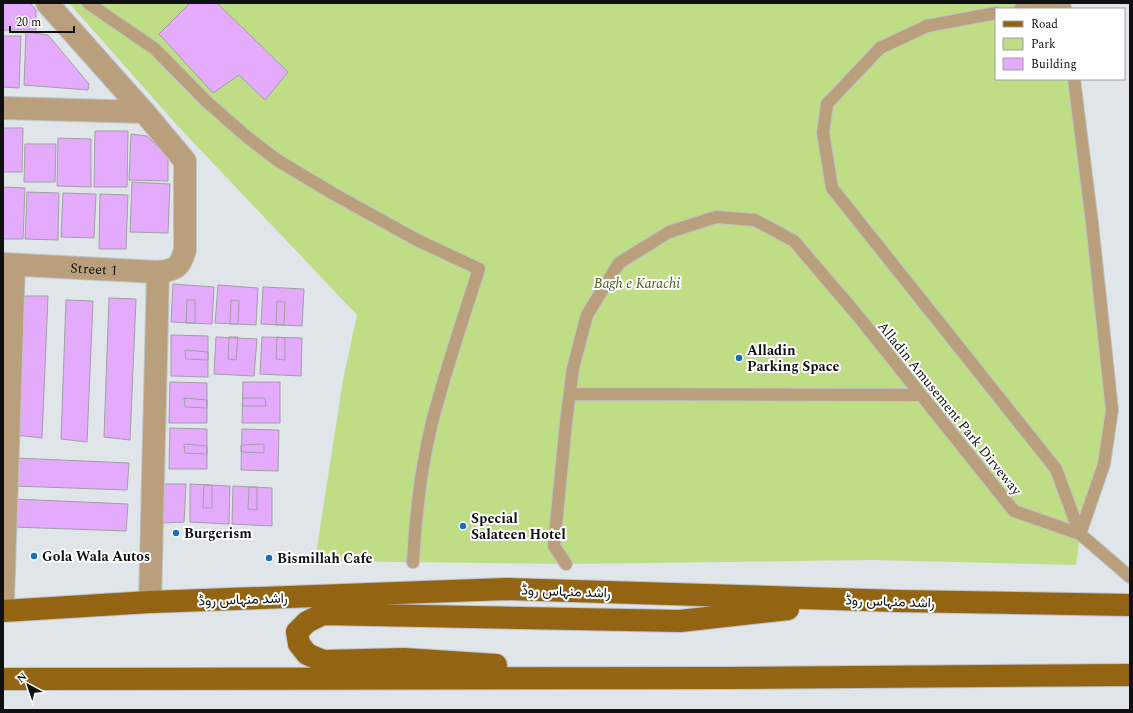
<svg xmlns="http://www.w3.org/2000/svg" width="1133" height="713" font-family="Spectral,Vazirmatn,serif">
	<rect width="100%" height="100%" fill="#dfe5e9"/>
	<path fill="#bedd85" d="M69,3H1064L1065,9H996V79H1074L1112,410L1080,534L1076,565L872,560L566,564L315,561L343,380L357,315L176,124Z"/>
	<path fill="#e4aafc" stroke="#a29fa4" d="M3,3H30L36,10V30H3Z
		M190,3H217L288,72L265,100L239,75L213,93L159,34Z
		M26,32L48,35L89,84L88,90L24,85Z
		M3,36H21L19,88L3,87Z
		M3,128H23L22,172H3Z
		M95,131H128L127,187H94Z
		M131,134L147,136L168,157V181L129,180Z
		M58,138L91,139V187L57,186Z
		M25,144H56L55,182H24Z
		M132,182L170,184L168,233L130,232Z
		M3,187L25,188L23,239H3Z
		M27,192L59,193L58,240L25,239Z
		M63,193L96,194L94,238L61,237Z
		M100,194L128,195L126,249H99Z
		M173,284L214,287L212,324L171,322Z
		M218,285L258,288L256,325L215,323Z
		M263,287L304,289L302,326L261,324Z
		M21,296H48L42,438L16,435Z
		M109,298L136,299L130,440L104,437Z
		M66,300L93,301L87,442L61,439Z
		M187,300H195V323H186Z
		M231,300L239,301L238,324H230Z
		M277,301L285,302L284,325H276Z
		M171,335L208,336V377L171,376Z
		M216,337L257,339L254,376L214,374Z
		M229,337H238L236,360L228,359Z
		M262,337L302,338L301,376L260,374Z
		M277,337L285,338V360L276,359Z
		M185,350L208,352V360L186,359Z
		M170,382L207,383V423H169Z
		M243,382H280V423H242Z
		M184,398L207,400V408L185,407Z
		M243,398H265L266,406H242Z
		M170,428L207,429V469H169Z
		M242,429L279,430L278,471L241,470Z
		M184,444L207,446V454L185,453Z
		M262,444L264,445V453L241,452V445Z
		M15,458L129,463L127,490L14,486Z
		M161,484H186L184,522L163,523L164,507H160Z
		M190,484L230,486L229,524L190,522Z
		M204,485H212V508H203Z
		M233,486L272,488V526L232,524Z
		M249,487H257V510L248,509Z
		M14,499L128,504L126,531L13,527Z"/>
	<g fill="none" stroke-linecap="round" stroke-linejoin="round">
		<g stroke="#bec3c7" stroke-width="14">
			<path id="service" d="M88,3L155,49L206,101L247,137L277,160L332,193L417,240L479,269C465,312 451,354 439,397C423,450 416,506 413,562
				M1064,3L1065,9
				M1020,9L1054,3
				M996,13L927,26L880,48L827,104L823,133L832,188L1056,469L1080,534
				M1074,79L1092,223L1112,410L1104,464L1080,534L1130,577
				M570,394L921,395
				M566,564L554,546L566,422L573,368L587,315L619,263L669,232L716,217L755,220L794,241L858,316L1014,511L1080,534"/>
		</g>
		<g stroke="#bec3c7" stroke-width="24">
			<g id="minor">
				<path d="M3,108L144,112"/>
				<path id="s1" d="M3,264L158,272C175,270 180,268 185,250V161L144,112L47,3"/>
				<path d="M3,600L14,265"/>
				<path d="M150,602L158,272"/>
			</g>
		</g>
		<g stroke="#bec3c7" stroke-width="24">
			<path id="primary" d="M3,611L150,602L506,589L899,601L1130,605
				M496,665L404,659L323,661L307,654L299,644L297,632L307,622L323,614L680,621L788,609
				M3,679L729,678L1130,675"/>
		</g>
		<use href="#service" stroke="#ba9f7c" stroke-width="12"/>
		<use href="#minor" stroke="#ba9f7c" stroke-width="22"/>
		<use href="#primary" stroke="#936412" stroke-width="22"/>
	</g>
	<g fill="#1570bd" stroke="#fff" stroke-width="1.5">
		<circle cx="739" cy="358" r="4"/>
		<circle cx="463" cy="526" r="4"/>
		<circle cx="176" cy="533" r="4"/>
		<circle cx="34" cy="556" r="4"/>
		<circle cx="269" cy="558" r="4"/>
	</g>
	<g text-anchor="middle" stroke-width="4" stroke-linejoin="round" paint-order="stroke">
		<g font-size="14" fill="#0f1012" stroke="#fff">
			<text dy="5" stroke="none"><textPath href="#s1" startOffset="91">Street 1</textPath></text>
			<text transform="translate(950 408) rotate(51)" y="5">Alladin Amusement Park Dirveway</text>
			<text transform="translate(566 591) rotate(2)" y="5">راشد منہاس روڈ</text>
			<text transform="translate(243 599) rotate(-2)" y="5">راشد منہاس روڈ</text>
			<text transform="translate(890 601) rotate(2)" y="5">راشد منہاس روڈ</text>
		</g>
		<g font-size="14" font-style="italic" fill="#475b18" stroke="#fff">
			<text x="637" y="288">Bagh e Karachi</text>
		</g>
		<g font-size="14" font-weight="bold" fill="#0f1012" stroke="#fff" text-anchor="start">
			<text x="747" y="355">Alladin<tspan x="747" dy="16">Parking Space</tspan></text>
			<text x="471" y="523">Special<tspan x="471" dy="16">Salateen Hotel</tspan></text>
			<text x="184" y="538">Burgerism</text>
			<text x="42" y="561">Gola Wala Autos</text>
			<text x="277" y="563">Bismillah Cafe</text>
		</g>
	</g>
	<rect width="1133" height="713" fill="none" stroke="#0f1012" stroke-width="8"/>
	<rect x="995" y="8" width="130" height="72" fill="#ffffff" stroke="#9f9fa0"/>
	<rect x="1003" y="21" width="20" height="6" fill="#936412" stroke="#9f9fa0"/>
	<text x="1031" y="28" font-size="12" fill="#0f1012">Road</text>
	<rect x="1003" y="38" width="20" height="12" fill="#bedd85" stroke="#9f9fa0"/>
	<text x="1031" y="48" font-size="12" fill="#0f1012">Park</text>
	<rect x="1003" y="58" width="20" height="12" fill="#e4aafc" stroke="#9f9fa0"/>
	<text x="1031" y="68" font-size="12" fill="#0f1012">Building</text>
	<g transform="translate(28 685) rotate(320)" stroke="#ffffff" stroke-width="3" paint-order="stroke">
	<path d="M0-3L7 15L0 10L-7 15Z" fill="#0f1012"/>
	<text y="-6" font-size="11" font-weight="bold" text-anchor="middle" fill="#0f1012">N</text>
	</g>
	<path d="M10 26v6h64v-6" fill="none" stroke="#0f1012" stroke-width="2"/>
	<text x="16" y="26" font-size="12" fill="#0f1012" stroke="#ffffff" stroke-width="3" paint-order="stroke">20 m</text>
</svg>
